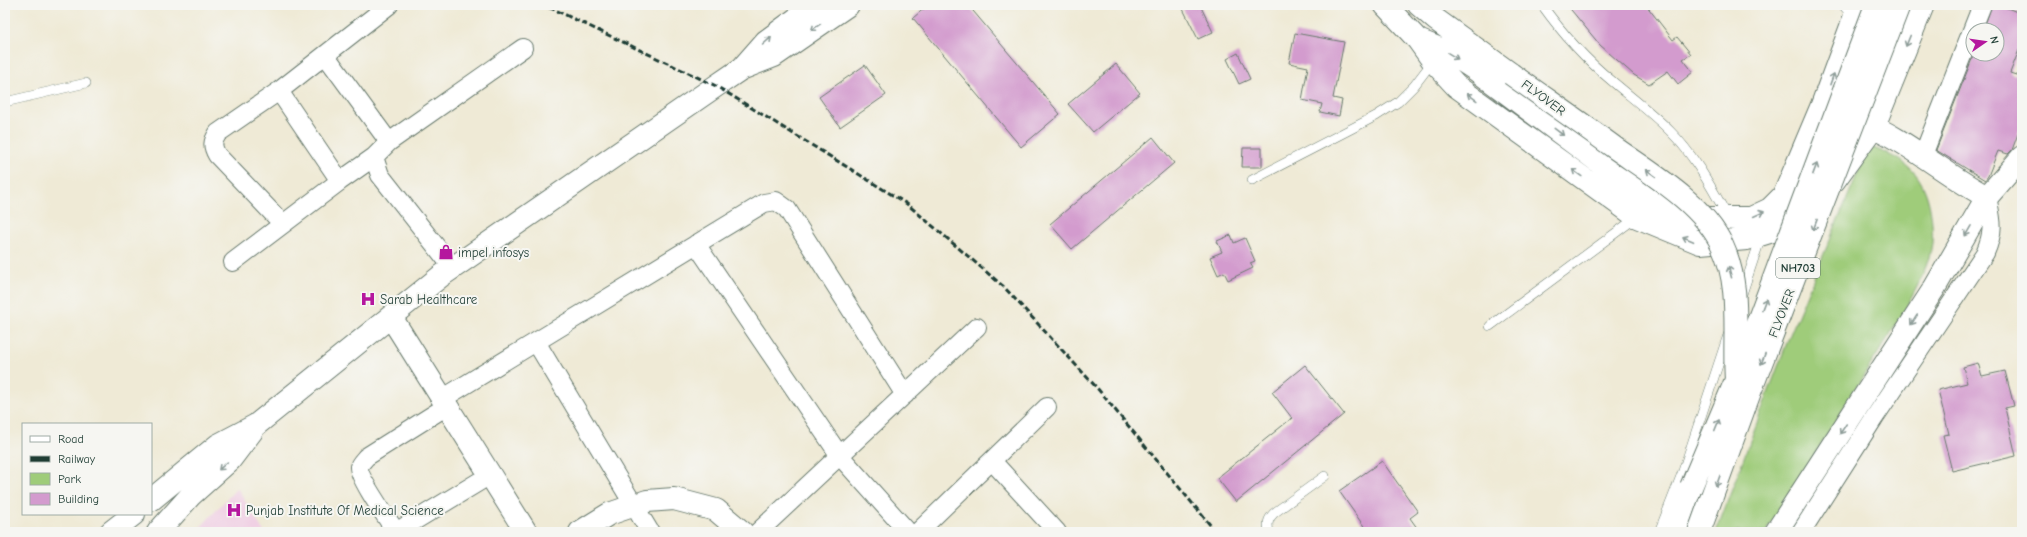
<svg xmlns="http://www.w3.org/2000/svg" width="2027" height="537" font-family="'Comic Neue',sans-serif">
	<rect width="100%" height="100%" fill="#f6f6f2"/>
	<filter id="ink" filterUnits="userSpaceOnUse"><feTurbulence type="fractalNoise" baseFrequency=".025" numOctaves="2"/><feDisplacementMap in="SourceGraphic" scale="8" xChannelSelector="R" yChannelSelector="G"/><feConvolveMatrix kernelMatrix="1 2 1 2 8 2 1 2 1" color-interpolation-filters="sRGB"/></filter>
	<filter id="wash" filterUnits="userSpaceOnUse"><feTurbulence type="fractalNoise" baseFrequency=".012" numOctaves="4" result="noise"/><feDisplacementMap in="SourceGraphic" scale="16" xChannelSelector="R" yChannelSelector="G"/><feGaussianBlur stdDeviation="0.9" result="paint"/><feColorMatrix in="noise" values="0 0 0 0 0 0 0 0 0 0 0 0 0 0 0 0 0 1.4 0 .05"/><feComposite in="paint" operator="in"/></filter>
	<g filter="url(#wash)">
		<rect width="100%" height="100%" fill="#efead6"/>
		<path fill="#f0d0e4" d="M237,488L264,532H196Z"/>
		<path fill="#9fcc7a" stroke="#5f8457" d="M1869,146C1883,152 1900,158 1911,169C1929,186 1934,220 1932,243C1928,280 1886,340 1866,372C1833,425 1799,479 1766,532H1716L1789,337Z"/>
		<g id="blocks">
			<path fill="#d39bce" d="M928,5H968L1060,114L1021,147L913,18Z
				M1181,5H1200L1213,32L1198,39Z
				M1567,5H1646L1673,40L1677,37L1691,54L1683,59L1693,72L1678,84L1668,71L1649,84L1634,75L1600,45Z
				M1992,5H2000L2022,14V51L2019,50L2010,73L2022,77V123L2012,150L2008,154L1998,151L1988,176L1985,180L1936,150L1974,54H1997V30H1983Z
				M1295,33L1344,42L1333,98L1342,100L1339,116L1320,112L1322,104L1302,100L1308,67L1289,63Z
				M1238,53L1250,79L1239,84L1227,59Z
				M1116,64L1140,93L1093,132L1068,104Z
				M865,65L886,95L840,127L819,97Z
				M1153,137L1174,163L1072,249L1050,224Z
				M1243,148H1262V167H1242Z
				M1231,235L1234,243L1245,238L1255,261L1250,263L1253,268L1228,280L1224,272L1218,275L1210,257L1222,252L1217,241Z
				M1978,363L1982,376L2005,371L2014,406L2005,408L2016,456L1952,471L1943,435L1949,434L1938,390L1967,383L1963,367Z
				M1305,365L1344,414L1236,502L1217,478L1292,418L1272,392Z
				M1382,461L1418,512L1410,518L1420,532H1368L1339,491Z"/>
		</g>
	</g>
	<g filter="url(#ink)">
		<use href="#blocks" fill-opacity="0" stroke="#687a6d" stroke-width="1"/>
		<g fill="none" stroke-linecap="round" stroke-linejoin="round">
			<g stroke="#687a6d" stroke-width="10">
				<path id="service" d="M1542,5C1562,33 1585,59 1612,81C1632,98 1652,113 1670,131C1695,156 1711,187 1728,217
					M1843,5L1854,18
					M5,102L86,83
					M1252,180L1376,116L1398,102L1414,86L1433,61
					M1741,297L1761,237
					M1490,326L1637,217
					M1269,532C1267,523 1268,519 1274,513L1325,476
					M1659,532L1683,471L1728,335"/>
			</g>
			<g stroke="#687a6d" stroke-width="20">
				<path id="minor" d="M326,56L389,142
					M279,91L340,181
					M1923,155L1982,5
					M283,224L217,155C212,146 212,142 218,133L279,91L389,5
					M696,244L840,456L908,532
					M233,262L340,181L374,157
					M453,268L380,175L374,157L389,142L523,48
					M536,342L650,532
					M442,399L764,203L776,201L787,209L905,395
					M992,461L1057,532
					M396,532C389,521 358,477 359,467C360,463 364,460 366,457L447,406
					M396,532L490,475
					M758,532L977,327
					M918,532L1047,407
					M1801,532L1874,418L1985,253C1995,230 1992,221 1987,197"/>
			</g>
			<g stroke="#687a6d" stroke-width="24">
				<path id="tertiary" d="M1385,5L1418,40L1433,61L1456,86L1637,217L1700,243L1747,239L1779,229L1803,207
					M1419,5L1435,19L1511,74
					M1418,40L1450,53L1476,70L1648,199L1685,218H1751L1770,209L1784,195L1822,105L1859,5
					M744,66L766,41L815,5
					M1861,121C1907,140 1944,174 1987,197L2022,157
					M1834,181L1874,126L1923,5
					M391,317L526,532
					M151,500L218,445L256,425L441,276L716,86L741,69L774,56L848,5
					M111,532L134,514
					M158,532L191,495L230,460L252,431
					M580,532L609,514L647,501L674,499L716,510L742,532
					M1776,532L1935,287L1987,197"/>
			</g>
			<g stroke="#687a6d" stroke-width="24">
				<path id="trunk" d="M1675,532L1691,487"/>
			</g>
			<use href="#service" stroke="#fff" stroke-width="9"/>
			<use href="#minor" stroke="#fff" stroke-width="18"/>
			<use href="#tertiary" stroke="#fff" stroke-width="22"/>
			<use href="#trunk" stroke="#fff" stroke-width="22"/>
			<path stroke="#1f3d34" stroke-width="3" stroke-dasharray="6 3" stroke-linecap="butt" d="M540,5L553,9L716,86L907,204L1004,287L1097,388L1216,532"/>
			<g stroke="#687a6d" stroke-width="24" stroke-linecap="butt">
				<path id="tertiary-bridge" d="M1511,74C1546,99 1581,123 1615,148C1652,174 1703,204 1722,245C1742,287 1733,336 1736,380"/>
			</g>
			<g stroke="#687a6d" stroke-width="24" stroke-linecap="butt">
				<path id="trunk-bridge" d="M1691,487L1736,380L1876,5
					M1699,532L1750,392L1899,5"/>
			</g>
			<use href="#tertiary-bridge" stroke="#fff" stroke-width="22"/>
			<use href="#trunk-bridge" stroke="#fff" stroke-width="22"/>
		</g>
		<defs><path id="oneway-shaft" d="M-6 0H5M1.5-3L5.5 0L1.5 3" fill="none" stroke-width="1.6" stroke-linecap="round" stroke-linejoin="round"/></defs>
		<g stroke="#8f9e9a">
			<use href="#oneway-shaft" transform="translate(816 27) rotate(145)"/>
			<use href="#oneway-shaft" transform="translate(767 41) rotate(-42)"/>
			<use href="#oneway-shaft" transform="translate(1908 41) rotate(112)"/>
			<use href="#oneway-shaft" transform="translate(1453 56) rotate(31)"/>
			<use href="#oneway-shaft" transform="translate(1832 79) rotate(-70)"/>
			<use href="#oneway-shaft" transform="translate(1472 97) rotate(-144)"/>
			<use href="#oneway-shaft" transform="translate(1559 132) rotate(37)"/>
			<use href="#oneway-shaft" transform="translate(1815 169) rotate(-69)"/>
			<use href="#oneway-shaft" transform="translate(1577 173) rotate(-144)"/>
			<use href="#oneway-shaft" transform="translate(1651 173) rotate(-144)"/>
			<use href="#oneway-shaft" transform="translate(1759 214) rotate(-25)"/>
			<use href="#oneway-shaft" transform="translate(1815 225) rotate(111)"/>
			<use href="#oneway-shaft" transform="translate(1968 231) rotate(120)"/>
			<use href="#oneway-shaft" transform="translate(1688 239) rotate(-157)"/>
			<use href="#oneway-shaft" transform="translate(1730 272) rotate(-105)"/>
			<use href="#oneway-shaft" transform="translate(1764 304) rotate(-69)"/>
			<use href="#oneway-shaft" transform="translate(1914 320) rotate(123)"/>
			<use href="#oneway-shaft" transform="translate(1763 359) rotate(111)"/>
			<use href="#oneway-shaft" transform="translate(1717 425) rotate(-68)"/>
			<use href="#oneway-shaft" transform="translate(1843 429) rotate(123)"/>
			<use href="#oneway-shaft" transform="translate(223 466) rotate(138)"/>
			<use href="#oneway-shaft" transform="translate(1718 481) rotate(110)"/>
		</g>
	</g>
	<defs>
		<g id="shop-bare" transform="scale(1.2)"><path d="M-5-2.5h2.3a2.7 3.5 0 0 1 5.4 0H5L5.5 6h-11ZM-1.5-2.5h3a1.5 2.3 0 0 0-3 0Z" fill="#b5179e" stroke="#f6f6f2" stroke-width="2.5" paint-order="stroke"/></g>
		<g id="hospital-bare" transform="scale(1.2)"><path d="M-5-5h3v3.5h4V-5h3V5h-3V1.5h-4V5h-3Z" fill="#b5179e" stroke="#f6f6f2" stroke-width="2.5" paint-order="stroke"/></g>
	</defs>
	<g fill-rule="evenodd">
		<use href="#shop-bare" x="446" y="252"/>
		<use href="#hospital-bare" x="368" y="299"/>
		<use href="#hospital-bare" x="234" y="510"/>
	</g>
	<g text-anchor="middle" stroke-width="4" stroke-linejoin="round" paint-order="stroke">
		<rect fill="#f6f6f2" stroke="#60746d" stroke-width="1" x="1776" y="258" width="44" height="20" rx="3"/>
		<g font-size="12" font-weight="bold" fill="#1f3d34">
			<text x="1798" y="272">NH703</text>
		</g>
		<g font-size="13" fill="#1f3d34" stroke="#f6f6f2">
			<text transform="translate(1544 97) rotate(36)" y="5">FLYOVER</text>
			<text transform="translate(1781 313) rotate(-69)" y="5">FLYOVER</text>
		</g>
		<g font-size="13" fill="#1f3d34" stroke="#f6f6f2" text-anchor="start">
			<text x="458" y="257">impel infosys</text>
			<text x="380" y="304">Sarab Healthcare</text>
			<text x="246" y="515">Punjab Institute Of Medical Science</text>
		</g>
	</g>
	<rect width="2027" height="537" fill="none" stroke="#f6f6f2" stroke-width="20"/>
	<rect x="22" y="423" width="130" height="92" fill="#f6f6f2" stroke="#a0aca6"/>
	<rect x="30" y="436" width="20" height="6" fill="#ffffff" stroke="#a0aca6"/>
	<text x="58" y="443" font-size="12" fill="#1f3d34">Road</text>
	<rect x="30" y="456" width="20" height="6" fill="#1f3d34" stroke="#a0aca6"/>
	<text x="58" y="463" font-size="12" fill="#1f3d34">Railway</text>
	<rect x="30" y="473" width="20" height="12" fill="#9fcc7a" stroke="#a0aca6"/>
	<text x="58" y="483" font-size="12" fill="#1f3d34">Park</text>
	<rect x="30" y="493" width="20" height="12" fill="#d39bce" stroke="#a0aca6"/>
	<text x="58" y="503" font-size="12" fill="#1f3d34">Building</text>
	<g transform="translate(1985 42) rotate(77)"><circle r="19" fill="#f6f6f2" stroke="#a0aca6"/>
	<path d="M0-3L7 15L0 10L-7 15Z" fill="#b5179e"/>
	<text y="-6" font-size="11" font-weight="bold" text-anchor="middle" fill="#1f3d34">N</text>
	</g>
</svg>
